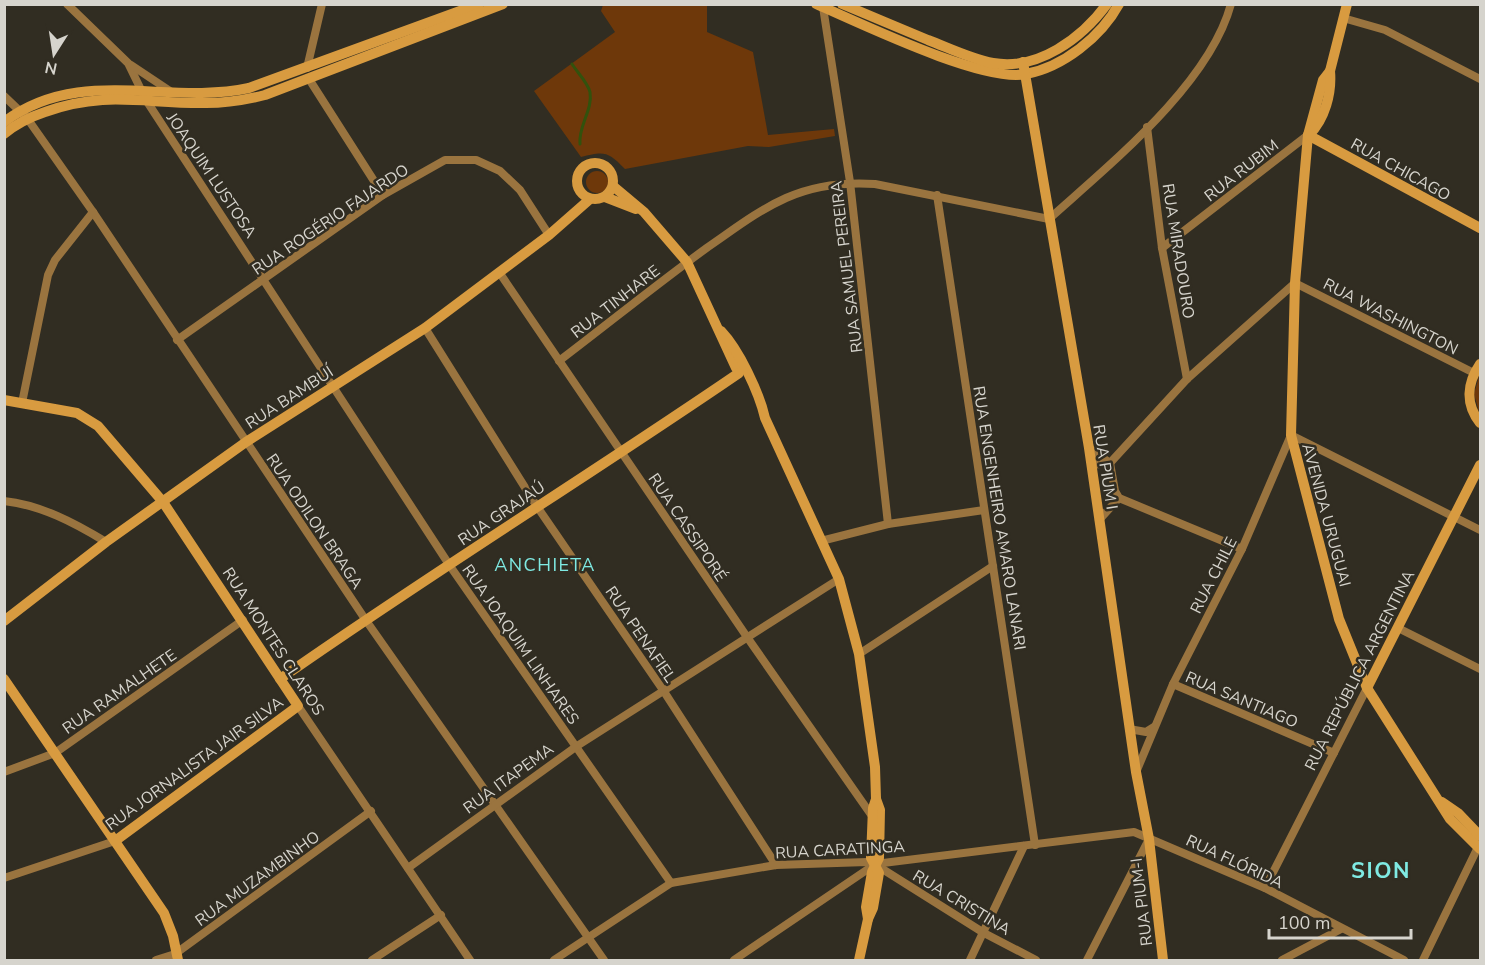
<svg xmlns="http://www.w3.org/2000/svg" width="1485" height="965" font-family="'Nunito Sans',sans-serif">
<rect width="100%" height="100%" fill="#312d22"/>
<g fill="#6e380a">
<path d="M603 5H707V32L753 52 768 135 834 129 835 136 769 147 748 146 625 169C608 151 604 151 581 157L534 91 615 32 601 11Z"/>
<circle cx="597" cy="182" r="11"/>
<path d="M1480 373V415L1474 394Z"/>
</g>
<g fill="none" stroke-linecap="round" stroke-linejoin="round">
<path stroke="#32520d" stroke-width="3" d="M572 64C577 72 588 83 590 92 593 110 578 126 580 144"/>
<g stroke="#9a743f" stroke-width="8">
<path d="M67 4 128 63 146 100 450 566 671 883"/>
<path d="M823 7 850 182 888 524"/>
<path d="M1343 18 1385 30 1480 79"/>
<path d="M131 65 170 91"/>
<path d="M307 68 322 4"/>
<path d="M309 79 383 195"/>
<path d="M4 96 27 118 93 212 365 619 604 960"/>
<path d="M1147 127 1162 248 1187 379"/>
<path d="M937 195 1035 845"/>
<path d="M1162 248 1308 135"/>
<path d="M499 272 747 637 872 816"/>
<path d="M425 328 536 505 663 690 776 865"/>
<path d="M177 340 383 195 445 160H476L500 171 520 190 549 235"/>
<path d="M559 361C609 323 657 284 708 247 733 230 757 211 786 198 813 186 845 182 875 184L1049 219C1110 164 1209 85 1231 4"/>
<path d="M22 403 48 275 55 260 93 212"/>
<path d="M1089 448 1110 463"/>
<path d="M1110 463 1115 491 1119 498 1242 549"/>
<path d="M1091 465 1110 463 1187 379 1295 283 1474 373"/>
<path d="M4 501C41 505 75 523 106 542"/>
<path d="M1099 520 1119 498"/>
<path d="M821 541 888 524 984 510"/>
<path d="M1398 628 1480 669"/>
<path d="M859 654 993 566"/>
<path d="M1173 684 1334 753"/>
<path d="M298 706 470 960"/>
<path d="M1129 729 1146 732 1154 727"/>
<path d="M1137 770 1173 684 1242 549 1291 435 1480 530"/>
<path d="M4 772 55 753 243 620"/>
<path d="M876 865 984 933 1036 960"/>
<path d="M408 868 577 746 839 579"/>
<path d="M4 878 115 841"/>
<path d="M1265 888 1367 688"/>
<path d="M156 960 175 954 371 811"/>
<path d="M372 960 441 915"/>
<path d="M554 960 671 883 776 865 867 862 875 864 1134 832 1265 888 1404 960"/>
<path d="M734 960 874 865"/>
<path d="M970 960 1024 846"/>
<path d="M1087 960 1149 839"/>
<path d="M1282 960 1341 929"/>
<path d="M1423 960 1478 847"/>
</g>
<g stroke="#d89b40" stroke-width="10">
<path d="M816 4C860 23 983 83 1026 74 1063 67 1101 37 1119 4"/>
<path d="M842 4C871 16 899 28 928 40 949 48 971 59 993 63 1038 71 1082 38 1107 4"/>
<path d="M1023 62 1089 448 1136 772 1149 839 1163 960"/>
<path d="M1330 71 1323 80 1308 135 1295 283 1291 435 1339 619 1367 688 1450 819 1480 849"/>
<path d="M4 122C80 65 166 106 249 88L479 4"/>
<path d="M4 134C17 123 30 117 45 112 106 90 145 104 206 103 226 103 245 100 265 95L503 4"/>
<path d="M1308 135 1480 228"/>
<path d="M1309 135C1325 119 1332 93 1330 71L1347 4"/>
<circle cx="595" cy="181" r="18"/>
<path d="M613 186 644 212 687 262 736 368"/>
<path d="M605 197 636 209"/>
<path d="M721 331C739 350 759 392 765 418L839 579 859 654 875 767 876 799 880 810 879 858 872 872 866 907 868 919"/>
<path d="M1480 364C1467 383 1465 404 1480 423"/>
<path d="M4 400 77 413 98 426 163 502 298 706 115 841"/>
<path d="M4 621 106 542 246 442 425 328 549 235 590 199"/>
<path d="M4 679 164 913 173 936 178 960"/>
<path d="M280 679C431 573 587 477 739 373"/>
<path d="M1367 688 1480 465"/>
<path d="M1442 802 1458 813 1480 836"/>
<path d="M859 960 868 919 873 908 879 873 871 858 873 808 876 799"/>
</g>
</g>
<g text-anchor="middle" stroke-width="5" stroke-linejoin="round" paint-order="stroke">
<g font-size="16" fill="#d6d4cd" stroke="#312d22">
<text transform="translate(1401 169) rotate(29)" y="6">RUA CHICAGO</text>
<text transform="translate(1241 170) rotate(-38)" y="6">RUA RUBIM</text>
<text transform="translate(212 175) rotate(56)" y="6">JOAQUIM LUSTOSA</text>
<text transform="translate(330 219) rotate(-34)" y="6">RUA ROGÉRIO FAJARDO</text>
<text transform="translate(1179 251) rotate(81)" y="6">RUA MIRADOURO</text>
<text transform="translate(846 267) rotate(-97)" y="6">RUA SAMUEL PEREIRA</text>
<text transform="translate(615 301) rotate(-38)" y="6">RUA TINHARE</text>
<text transform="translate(1391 316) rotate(27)" y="6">RUA WASHINGTON</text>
<text transform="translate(289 397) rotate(-33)" y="6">RUA BAMBUÍ</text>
<text transform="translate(1106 467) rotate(81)" y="6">RUA PIUM I</text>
<text transform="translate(501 513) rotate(-34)" y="6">RUA GRAJAÚ</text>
<text transform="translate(1327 515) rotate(75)" y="6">AVENIDA URUGUAI</text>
<text transform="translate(1000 518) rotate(81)" y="6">RUA ENGENHEIRO AMARO LANARI</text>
<text transform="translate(315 521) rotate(56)" y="6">RUA ODILON BRAGA</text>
<text transform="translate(688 527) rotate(56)" y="6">RUA CASSIPORÉ</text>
<text transform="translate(1213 575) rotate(-63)" y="6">RUA CHILE</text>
<text transform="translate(641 634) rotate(56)" y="6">RUA PENAFIEL</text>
<text transform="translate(274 641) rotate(57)" y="6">RUA MONTES CLAROS</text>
<text transform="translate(521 644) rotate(55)" y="6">RUA JOAQUIM LINHARES</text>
<text transform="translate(1359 670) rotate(-63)" y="6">RUA REPÚBLICA ARGENTINA</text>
<text transform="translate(119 691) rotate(-35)" y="6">RUA RAMALHETE</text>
<text transform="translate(1242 699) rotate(23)" y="6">RUA SANTIAGO</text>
<text transform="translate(194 763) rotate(-36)" y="6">RUA JORNALISTA JAIR SILVA</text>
<text transform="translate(508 778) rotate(-36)" y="6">RUA ITAPEMA</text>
<text transform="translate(840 849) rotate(-3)" y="6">RUA CARATINGA</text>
<text transform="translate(1235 861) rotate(25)" y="6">RUA FLÓRIDA</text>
<text transform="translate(257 878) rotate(-36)" y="6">RUA MUZAMBINHO</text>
<text transform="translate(962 902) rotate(31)" y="6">RUA CRISTINA</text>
<text transform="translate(1141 902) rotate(-97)" y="6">RUA PIUM-I</text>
</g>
<g font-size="18" letter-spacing="1.5" fill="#7feae3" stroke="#312d22">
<text x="545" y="571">ANCHIETA</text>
</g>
<g font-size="22" font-weight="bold" letter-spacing="1.5" fill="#7feae3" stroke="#312d22">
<text x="1381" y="878">SION</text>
</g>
</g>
<rect width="1485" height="965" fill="none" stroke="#d6d4cd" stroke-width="12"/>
<g transform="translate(54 54) rotate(192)" stroke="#312d22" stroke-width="4.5" paint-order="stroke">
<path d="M0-4.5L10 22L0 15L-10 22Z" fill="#d6d4cd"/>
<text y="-9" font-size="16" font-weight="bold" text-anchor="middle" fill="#d6d4cd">N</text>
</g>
<path d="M1269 929v9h142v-9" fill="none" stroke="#d6d4cd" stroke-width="3"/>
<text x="1278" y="929" font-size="18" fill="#d6d4cd" stroke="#312d22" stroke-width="4.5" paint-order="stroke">100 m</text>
</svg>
